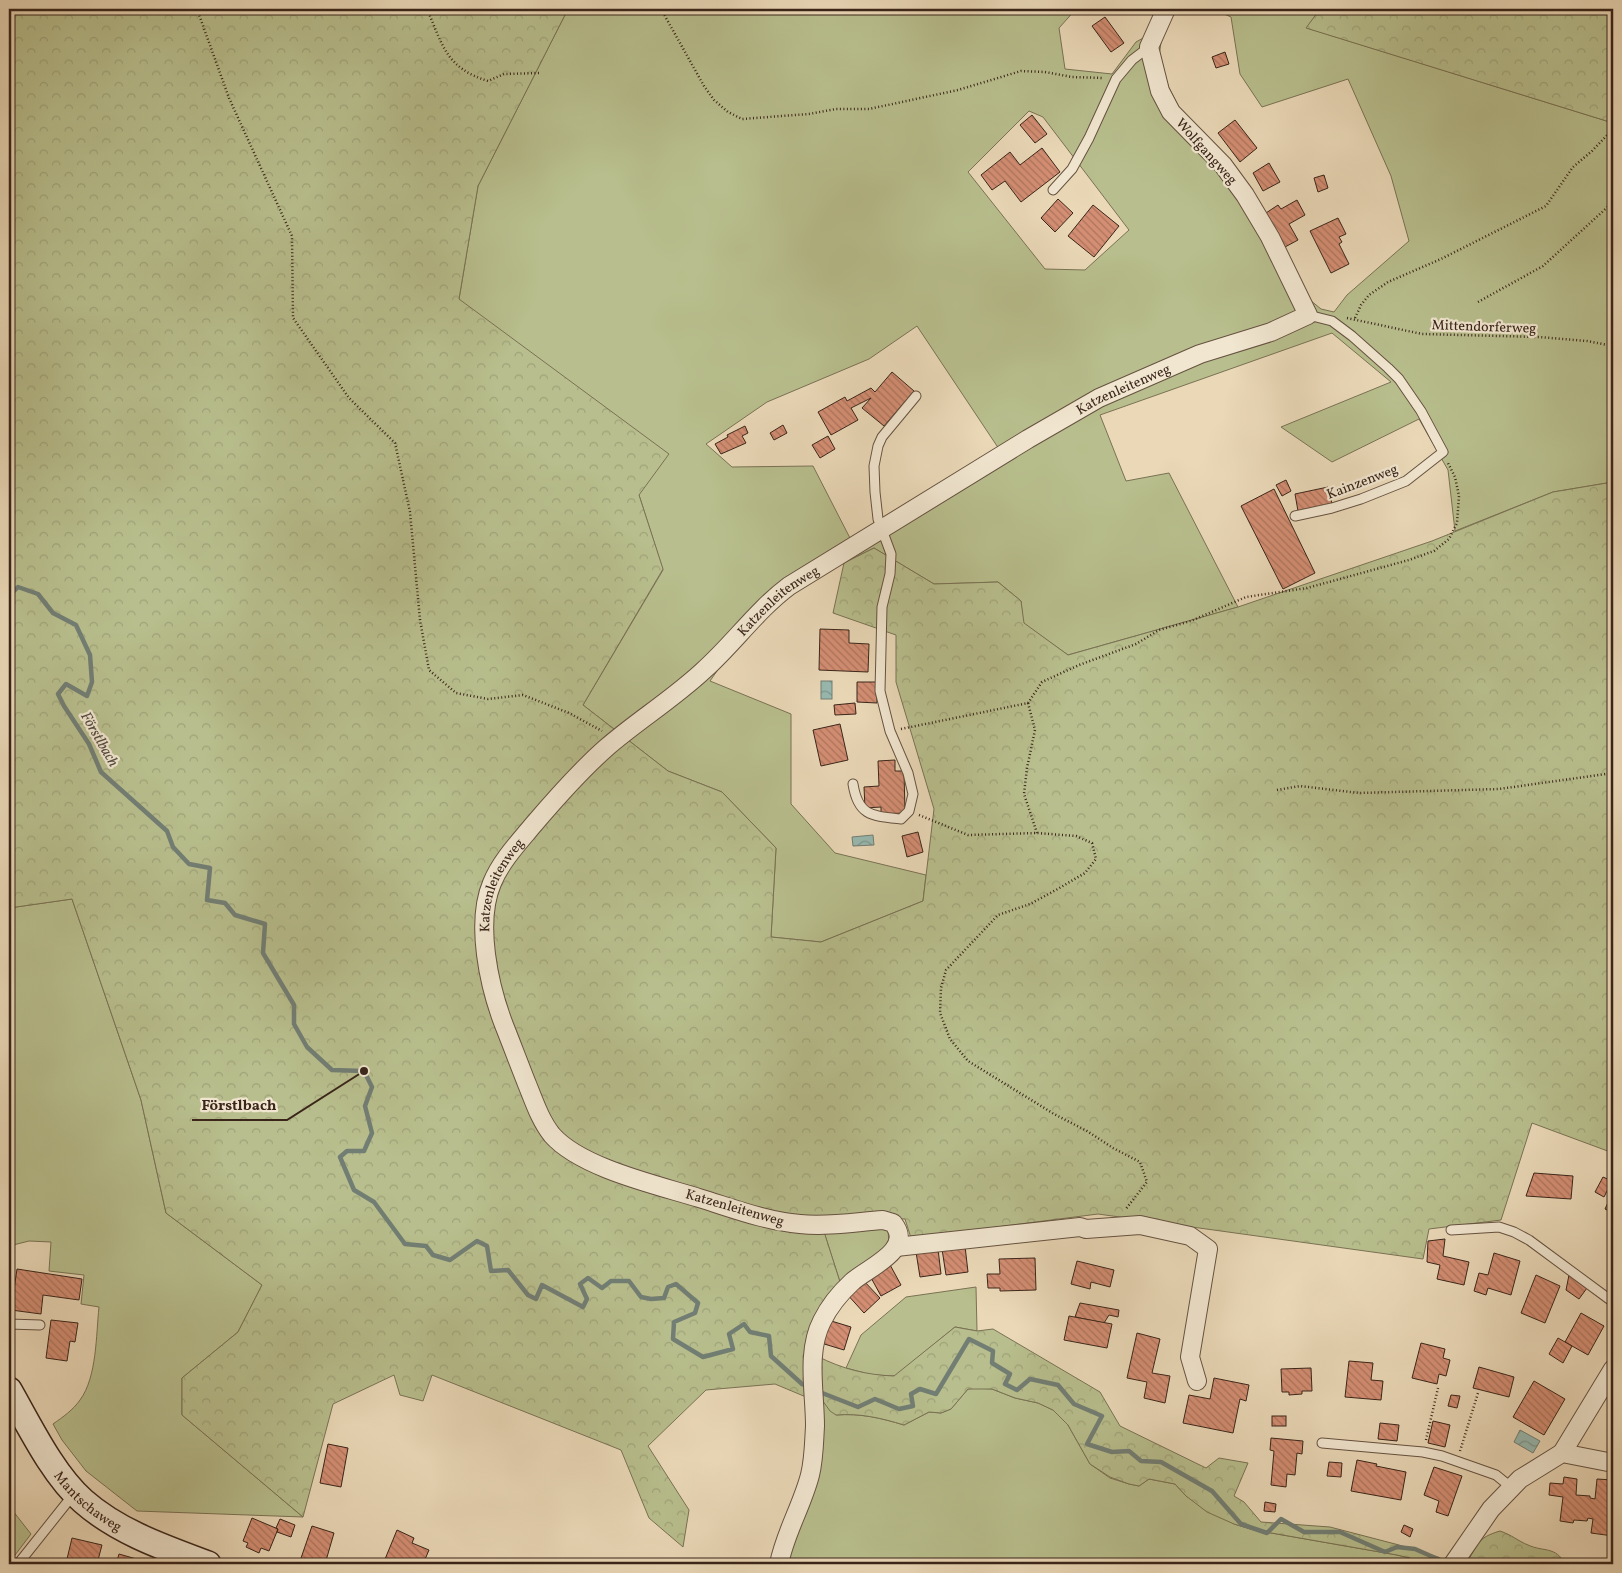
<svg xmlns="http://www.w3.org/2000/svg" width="1622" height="1573" font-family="Vollkorn,serif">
<defs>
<pattern id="forest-crowns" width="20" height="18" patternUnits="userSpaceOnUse" patternTransform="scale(1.25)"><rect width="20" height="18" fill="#b8be8d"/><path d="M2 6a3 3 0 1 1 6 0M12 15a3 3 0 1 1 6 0" fill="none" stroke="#9fa379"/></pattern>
<pattern id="water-waves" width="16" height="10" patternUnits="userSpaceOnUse" patternTransform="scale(1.25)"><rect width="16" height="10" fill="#98b9b0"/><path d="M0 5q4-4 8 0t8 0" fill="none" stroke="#7d968e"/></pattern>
<pattern id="building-back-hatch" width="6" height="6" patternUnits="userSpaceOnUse" patternTransform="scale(1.25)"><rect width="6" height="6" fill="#d48e73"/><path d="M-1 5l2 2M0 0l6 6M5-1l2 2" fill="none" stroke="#ad745e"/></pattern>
</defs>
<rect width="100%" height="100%" fill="#ead8b7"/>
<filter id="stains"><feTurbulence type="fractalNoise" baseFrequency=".004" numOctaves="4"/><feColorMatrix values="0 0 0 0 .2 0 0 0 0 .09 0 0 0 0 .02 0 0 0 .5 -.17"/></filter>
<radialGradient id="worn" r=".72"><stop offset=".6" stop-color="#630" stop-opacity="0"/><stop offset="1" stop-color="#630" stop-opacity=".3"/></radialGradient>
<g fill="#b8be8d" stroke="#797254" fill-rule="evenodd">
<path d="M568 9H1076L1059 28 1065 69 1112 74 1136 42 1163 27 1159 57 1169 88 1182 113 1310 300 1321 309 1334 312 1347 295 1409 241 1391 176 1348 79 1262 107 1240 74 1231 17 1213 9H1320L1307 28 1613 123V482L1553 492 1455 531 1448 470 1419 419 1332 462 1281 427 1391 382 1332 333 1100 415 1126 481 1169 473 1238 607 1068 655 1023 623 1021 601 998 582 934 584 874 548 802 583 731 651 710 681 791 714V804L835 853 926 875 923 901 821 942 771 937 776 848 722 792 668 771 583 705 663 570 639 495 459 299 478 186ZM1029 111 1043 117 1129 230 1085 270 1045 269 968 172ZM917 326 999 449 851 540 813 466 732 467 706 444 767 402 869 359Z"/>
<path d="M72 899 141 1100 166 1213 262 1285 238 1332 182 1378V1415L303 1517 137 1511 86 1471 62 1440 53 1424C63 1417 73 1410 80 1400 97 1377 96 1335 99 1307L81 1304 84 1275 49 1271 51 1242 29 1241 9 1246V908Z"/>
<path d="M879 1224 888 1231 889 1242 880 1254 841 1285 823 1229Z"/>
<path d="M976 1287 977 1331 955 1327 895 1376 872 1375 846 1368 861 1335 906 1297Z"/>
<path d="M977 1388 992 1389 1015 1398 1038 1403 1053 1410 1068 1425 1090 1464 1110 1478 1129 1484 1139 1486 1149 1479 1175 1484 1186 1496 1234 1524 1254 1530 1397 1555 1410 1558 1419 1564H785L820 1397 836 1415C860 1413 881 1418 904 1425L929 1412 941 1413 951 1409 968 1389Z"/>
<path d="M9 1506 31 1534 9 1563Z"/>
</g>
<g fill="url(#forest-crowns)" stroke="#797254">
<path d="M9 9H568L478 186 459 299 669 454 639 495 663 569 583 705 668 771 722 792 776 848 771 937 821 942 923 901 934 809 896 682V635L833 613 844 563 874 548 934 584 998 582 1021 601 1024 623 1068 655 1238 607 1432 541 1553 492 1613 482V1153L1532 1123 1501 1220 1429 1229 1423 1259 1098 1214 911 1238 905 1219 819 1216 841 1285 821 1304 806 1342V1397L775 1384 706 1390 648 1446 689 1510 683 1547 649 1518 621 1450 432 1375 423 1401 400 1395 394 1375 333 1404 303 1517 182 1415V1378L238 1332 262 1285 166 1213 141 1100 72 899 9 908Z"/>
<path d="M1320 9H1613V123L1306 28Z"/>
<path d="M955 1327 977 1331 993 1329 1100 1392 1120 1426 1206 1468 1219 1458 1248 1463 1234 1496 1244 1502 1261 1522 1330 1527 1399 1545 1438 1557 1442 1559 1440 1564H1419L1410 1558 1397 1555 1254 1530 1234 1524 1207 1512 1186 1496 1175 1484 1149 1479 1139 1486 1129 1484 1110 1477 1090 1464 1068 1425 1053 1410 1038 1403 1015 1398 992 1389H968L951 1409 941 1413 929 1412 904 1425C881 1418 860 1413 836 1415L830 1411 820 1397 817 1356C842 1369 867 1375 894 1376Z"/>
<path d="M1500 1531C1512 1535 1518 1541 1528 1545 1543 1552 1556 1546 1565 1564H1466C1478 1545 1476 1538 1500 1531Z"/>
</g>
<g fill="url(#water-waves)" stroke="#727e74">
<rect x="821" y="681" width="11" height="18"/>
<path d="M873 835 874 845 853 846 852 837Z"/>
<path d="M1520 1430 1540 1441 1533 1453 1514 1442Z"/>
</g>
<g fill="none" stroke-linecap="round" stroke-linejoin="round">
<g stroke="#727e74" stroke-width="4.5">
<path d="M9 596 18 587 38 594 53 613 76 625 90 655 92 682 87 696 66 684 58 694 64 706 89 744 101 772 167 831 173 847 189 864 210 868 207 900 225 903 235 915 265 924 263 953 294 1005V1024L307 1047 332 1070 364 1071 372 1087 365 1106 372 1133 364 1151H347L340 1157 354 1190 374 1202 405 1244 426 1246 433 1255 450 1260 477 1241 487 1246 491 1271 508 1270 528 1295 536 1299 542 1285 583 1307 587 1299 580 1284 588 1278 602 1288 611 1281H629L641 1297 651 1299 664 1298 668 1287 676 1284 698 1303 695 1313 674 1322 673 1339 703 1357 733 1349 729 1334 744 1324 750 1332 769 1336 771 1356 802 1384 808 1386"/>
<path d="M817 1391 858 1407 875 1399 899 1409 913 1406 911 1394 920 1389 936 1394 969 1339 993 1351 992 1363 1010 1374 1005 1384 1017 1390 1030 1379 1058 1385 1074 1404 1102 1416 1087 1444 1112 1452 1129 1451 1141 1461 1161 1462 1212 1491 1241 1524 1267 1533 1281 1519 1304 1532H1340L1385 1552 1397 1547 1415 1549 1449 1564"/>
</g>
</g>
<g fill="url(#building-back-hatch)" stroke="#3a251a">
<path d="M1105 17 1124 43 1111 52 1092 26Z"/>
<path d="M1225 52 1229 64 1216 68 1212 57Z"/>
<path d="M1032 115 1047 134 1035 143 1020 125Z"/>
<path d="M1235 120 1257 148 1240 162 1218 133Z"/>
<path d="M1042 148 1060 172 1021 202 1005 181 992 190 981 175 1010 152 1020 165Z"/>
<path d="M1269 163 1280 182 1263 191 1253 173Z"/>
<path d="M1324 175 1328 188 1318 192 1314 178Z"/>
<path d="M1058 199 1073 213 1055 232 1041 218Z"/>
<path d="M1297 200 1305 215 1289 224 1298 240 1285 247 1266 213 1278 205 1281 209Z"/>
<path d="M1093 205 1119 226 1094 257 1068 236Z"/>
<path d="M1338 218 1346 234 1339 237 1342 242 1339 244 1349 264 1331 273 1310 231Z"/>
<path d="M892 372 914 391 884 426 862 408 871 398 851 408 858 420 831 435 818 412 845 397 847 401 871 388 875 392Z"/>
<path d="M783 425 787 433 774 440 770 433Z"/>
<path d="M745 426 748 433 742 436 746 443 721 454 715 444 728 437 727 435Z"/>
<path d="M828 436 835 449 820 458 812 445Z"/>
<path d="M1286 480 1291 491 1282 496 1276 485Z"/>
<path d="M1328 487 1332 504 1298 511 1295 494Z"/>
<path d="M1274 489 1315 573 1283 589 1241 506Z"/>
<path d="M820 629 849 630V643L869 644 868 672 819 670Z"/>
<path d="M857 682H877V703L857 702Z"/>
<path d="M855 703 856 714 835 715 834 705Z"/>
<path d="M840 724 848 760 821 766 813 730Z"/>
<path d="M895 760V771H904L905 813 881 814V807L865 808 864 787 879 786 878 761Z"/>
<path d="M918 832 923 852 907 857 902 836Z"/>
<path d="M1534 1173 1573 1176 1571 1199 1526 1196Z"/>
<path d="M1603 1177 1612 1181 1604 1197 1595 1192Z"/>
<path d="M1613 1192V1213L1605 1209Z"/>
<path d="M1445 1239 1443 1256 1469 1262 1464 1285 1437 1279 1440 1265 1427 1262 1428 1241Z"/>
<path d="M965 1246 968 1272 946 1275 942 1249Z"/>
<path d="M938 1249 941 1274 920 1277 916 1252Z"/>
<path d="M1494 1253 1520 1261 1511 1295 1488 1288 1486 1295 1474 1291 1479 1273 1488 1275Z"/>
<path d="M1035 1258 1036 1290 1000 1291V1288H988L987 1274H1000L999 1259Z"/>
<path d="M1077 1261 1114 1270 1110 1287 1091 1282 1090 1289 1071 1284Z"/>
<path d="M889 1263 901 1285 881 1296 869 1274Z"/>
<path d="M17 1269 82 1279 79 1300 43 1295 41 1314 11 1310Z"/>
<path d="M1536 1275 1560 1286 1545 1323 1521 1313Z"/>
<path d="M1569 1275 1587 1288 1579 1299 1566 1290Z"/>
<path d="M862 1279 880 1298 864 1313 846 1293Z"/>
<path d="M1080 1303 1119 1310 1118 1317 1109 1315 1104 1323 1075 1317Z"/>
<path d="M1581 1313 1604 1326 1588 1355 1565 1342Z"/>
<path d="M1069 1316 1112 1324 1107 1348 1064 1340Z"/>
<path d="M51 1320 78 1323 75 1342 70 1341 67 1361 46 1358Z"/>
<path d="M828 1320 851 1327 844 1350 821 1343Z"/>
<path d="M1137 1333 1160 1339 1152 1373 1170 1376 1165 1403 1144 1398 1147 1382 1127 1378Z"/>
<path d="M1558 1338 1572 1346 1563 1363 1549 1354Z"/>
<path d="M1421 1343 1445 1349 1443 1358 1450 1360 1446 1376 1439 1374 1437 1384 1412 1378Z"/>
<path d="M1349 1361 1373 1363 1371 1380 1383 1381 1381 1400 1345 1397Z"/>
<path d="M1479 1367 1514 1377 1509 1397 1473 1388Z"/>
<path d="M1311 1368 1312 1391H1302V1394L1289 1395V1392H1282L1281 1369Z"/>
<path d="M1214 1378 1249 1385 1246 1401 1240 1399 1233 1433 1183 1423 1189 1395 1210 1399Z"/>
<path d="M1534 1381 1565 1399 1544 1435 1513 1417Z"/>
<path d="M1451 1395 1460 1396 1457 1408 1448 1406Z"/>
<rect x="1272" y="1416" width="14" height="10"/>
<path d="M1433 1421 1450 1425 1445 1447 1428 1443Z"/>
<path d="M1380 1423 1399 1425 1397 1441 1378 1439Z"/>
<path d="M1271 1438 1303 1441 1302 1454 1297 1453 1295 1475 1287 1474 1286 1487 1271 1485 1274 1451 1270 1450Z"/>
<path d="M328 1444 348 1448 341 1487 320 1483Z"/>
<path d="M1357 1460 1377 1464 1376 1466 1406 1472 1401 1500 1351 1491Z"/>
<path d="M1329 1462 1342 1463 1341 1477 1327 1476Z"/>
<path d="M1434 1467 1462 1476 1448 1516 1436 1512 1439 1501 1424 1495Z"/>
<path d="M1564 1477 1577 1479 1576 1495 1590 1496V1498L1595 1499 1597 1479 1613 1480V1536L1591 1533 1593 1519 1588 1518 1587 1521 1574 1520 1573 1523 1560 1521 1563 1497 1549 1495 1550 1483 1563 1484Z"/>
<path d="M1265 1502 1276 1504 1275 1512 1264 1511Z"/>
<path d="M252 1518 278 1529 269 1551 261 1548 259 1553 246 1547 248 1543 243 1541Z"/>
<path d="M280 1519 295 1525 291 1537 277 1532 278 1529 276 1528Z"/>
<path d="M1404 1525 1413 1529 1410 1537 1401 1532Z"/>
<path d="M312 1526 334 1533 325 1564H299Z"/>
<path d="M397 1530 414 1538 412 1543 429 1550 423 1564H419L406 1559 404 1564H383Z"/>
<path d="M72 1538 102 1545 97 1564H75L76 1561 67 1559Z"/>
<path d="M119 1554 154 1564H116Z"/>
</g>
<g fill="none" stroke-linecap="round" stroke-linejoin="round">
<g stroke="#665241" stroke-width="11">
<g id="lane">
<path d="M1053 190 1072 169 1089 138 1116 79 1132 60 1149 47"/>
<path d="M1295 516 1332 508 1361 499 1406 481 1443 452 1421 411 1399 379 1388 368 1352 336 1332 321 1308 315"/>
<path d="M853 784C858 816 872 816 901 819L909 811 913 794 908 773 890 731 880 691 882 607 890 574 891 554 878 519 875 492 874 466 878 446 882 437 916 396"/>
<path d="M1451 1230 1499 1227 1514 1232 1529 1240 1613 1302"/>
<path d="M9 1324 40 1325"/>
<path d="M1322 1443 1423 1452 1442 1456 1496 1475 1512 1488"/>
<path d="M18 1564 73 1495"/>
</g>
</g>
<g stroke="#665241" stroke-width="20">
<g id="street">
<path d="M896 1247 1080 1227 1086 1229 1140 1225 1190 1236 1208 1249 1190 1357 1197 1381"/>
<path d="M1562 1453 1613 1369"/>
<path id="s1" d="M779 1564C785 1533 802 1506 810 1475 814 1459 814 1442 815 1426 815 1392 806 1352 822 1321 829 1307 840 1293 852 1282 867 1268 915 1250 893 1223L883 1220C856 1222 827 1227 800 1224 765 1221 732 1208 699 1198 657 1185 581 1168 552 1135 540 1120 534 1101 527 1084 519 1064 512 1045 504 1025 489 986 475 923 492 883 501 861 519 842 534 824 557 797 580 771 606 748 637 721 673 699 704 670 734 643 757 610 789 586L1028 439 1099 398 1200 354 1271 332 1308 315 1270 237 1245 195 1223 165 1171 112 1160 91 1149 47 1166 9"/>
<path d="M1453 1564 1491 1509 1520 1479 1562 1453 1613 1463"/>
</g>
</g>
<g stroke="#3a251a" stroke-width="28">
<g id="secondary">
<path id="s2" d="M9 1390C29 1425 53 1475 83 1501 118 1532 165 1548 208 1564"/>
</g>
</g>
<g stroke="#3a251a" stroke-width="2.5" stroke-dasharray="1 2.5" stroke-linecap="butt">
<path d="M197 9 229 98 292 236 293 318 349 398 395 443 410 512 420 620 429 670 456 693 488 699 523 695 569 713 602 731"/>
<path d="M427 9C443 46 446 68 488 81L504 74 539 73"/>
<path d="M661 9 704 86 714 100 728 112 742 119 809 114 836 109H869L958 90 1021 71 1045 72 1072 77 1103 78"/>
<path d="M1478 302 1543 266 1613 202"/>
<path d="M1347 318 1422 334 1539 337 1587 341 1613 346"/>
<path d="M1355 318 1361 305 1369 295 1388 282 1441 259 1546 206 1573 167 1592 151 1613 129"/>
<path d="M1028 703 1035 730 1027 768 1024 794 1037 833"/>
<path d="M901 729 1028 703 1042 682 1079 665 1136 644 1159 630 1191 621 1246 597 1307 588 1409 560 1434 551 1449 539 1457 523 1459 496 1455 477 1448 463"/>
<path d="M1277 790 1300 786 1359 793 1499 789 1613 773"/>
<path d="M919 815 968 835 1037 833 1076 836 1092 843 1096 859 1085 873 1056 890 1030 904 998 915 946 970 941 988 940 1013 950 1039 968 1061 1054 1114 1087 1131 1113 1148 1140 1162 1147 1182 1125 1210"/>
<path d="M1426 1440 1438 1388"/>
<path d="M1460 1451 1478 1393"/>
</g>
<use href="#lane" stroke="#f1e6d0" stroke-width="9"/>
<use href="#street" stroke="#f1e6d0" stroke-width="18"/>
<use href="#secondary" stroke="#f1e6d0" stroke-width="25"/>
</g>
<g text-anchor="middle" stroke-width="4.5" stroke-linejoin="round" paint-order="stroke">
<g font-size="14" fill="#3a251a" stroke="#f1e6d0">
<text transform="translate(1207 151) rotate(48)" y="5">Wolfgangweg</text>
<text transform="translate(1484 326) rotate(2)" y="5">Mittendorferweg</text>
<text dy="5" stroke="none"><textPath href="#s1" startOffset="1818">Katzenleitenweg</textPath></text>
<text transform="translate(1362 481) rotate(-21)" y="5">Kainzenweg</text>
<text dy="5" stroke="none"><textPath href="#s1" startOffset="1412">Katzenleitenweg</textPath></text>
<text dy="5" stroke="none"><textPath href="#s1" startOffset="1008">Katzenleitenweg</textPath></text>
<text transform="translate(735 1207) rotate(16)" y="5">Katzenleitenweg</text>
<text dy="5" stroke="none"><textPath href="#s2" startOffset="138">Mantschaweg</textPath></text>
</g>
<g font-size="15" font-style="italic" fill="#524a40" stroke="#f1e6d0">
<text transform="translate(100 739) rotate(60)" y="5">Förstlbach</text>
</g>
</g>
<path fill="none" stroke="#3a251a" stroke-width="2" d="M364 1071L287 1120H192"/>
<circle fill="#3a251a" stroke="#f1e6d0" stroke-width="2" cx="364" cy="1071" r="5"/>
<g font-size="15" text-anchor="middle" font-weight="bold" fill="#3a251a" stroke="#f1e6d0" stroke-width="4.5" stroke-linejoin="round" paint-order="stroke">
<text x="239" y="1110">Förstlbach</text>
</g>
<rect width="1622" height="1573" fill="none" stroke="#ead8b7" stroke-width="30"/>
<rect x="10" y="10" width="1602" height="1553" fill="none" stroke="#3a251a" stroke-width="2.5"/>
<rect x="15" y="15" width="1592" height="1543" fill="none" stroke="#3a251a"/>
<rect width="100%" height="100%" filter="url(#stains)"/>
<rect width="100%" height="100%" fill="url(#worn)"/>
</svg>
